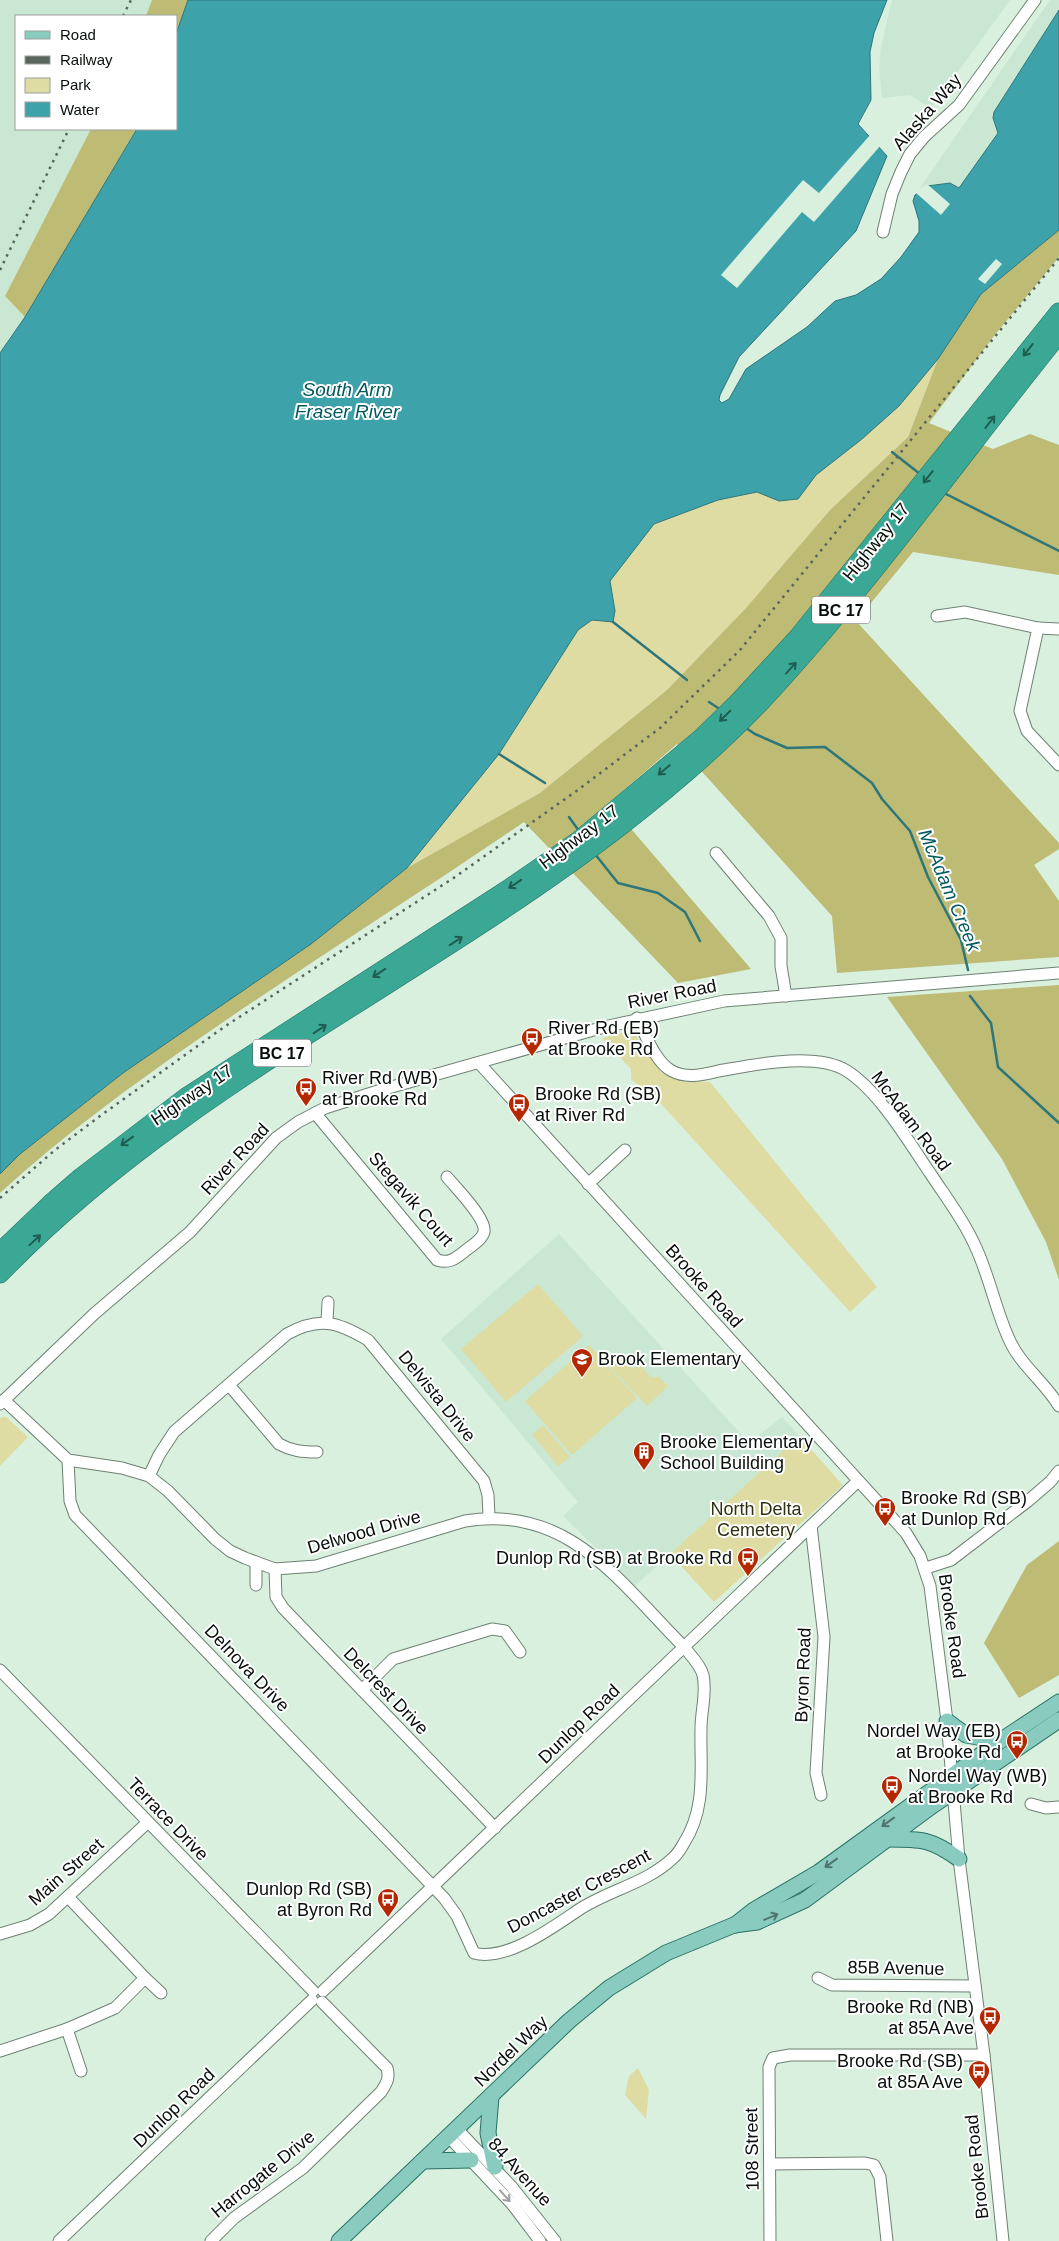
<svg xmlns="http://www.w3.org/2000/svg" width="1059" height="2241" font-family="Helvetica,sans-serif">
<rect width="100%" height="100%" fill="#d9f0df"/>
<g fill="#c9e7d2">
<path d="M0 0H152L146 16H16V129H91L5 296 25 317 0 353Z"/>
<path d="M892 0H1010L931 109 910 95 882 98 879 68 881 47Z"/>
<path d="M1050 0H1059V10L994 112 993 118 998 132 959 189 950 183 927 186 915 195Z"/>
<path d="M559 1234 749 1443 782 1417 799 1436 635 1586 563 1516 578 1502 441 1339Z"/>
</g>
<g fill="#dedca3">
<path d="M938 359 908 437 831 509 746 608 667 690 540 793 407 868 499 754 578 630 592 620 615 611 610 581 654 524 718 500 757 492 779 501 798 499 816 475 862 439 899 406Z"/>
<path d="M632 1030 656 1065 677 1080 710 1082 877 1287 850 1312 664 1107 631 1079V1069L602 1038Z"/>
<path d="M538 1284 583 1336 506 1402 461 1349Z"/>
<path d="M589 1345 637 1398 572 1455 525 1401Z"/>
<path d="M623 1357 634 1369 639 1364 651 1377H659L668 1386 647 1406 611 1368Z"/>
<path d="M2 1417H6L28 1437 0 1466V1419Z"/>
<path d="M543 1425 570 1457 558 1466 532 1435Z"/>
<path d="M799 1436 843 1485 714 1602 670 1554Z"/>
<path d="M638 2068 649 2090 646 2119 625 2095 629 2076Z"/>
</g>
<g fill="#bdbb74">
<path d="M152 0H188L176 34V16H146Z"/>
<path d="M91 129H137L25 317 5 296Z"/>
<path d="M1059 230V257L994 336 929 423 993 449 1030 434 1059 445V575L913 552 856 621 1059 843V849L1034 865 1059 901V957L837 973 832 916 677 744 609 803 751 969 678 983 524 822C417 895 307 964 200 1038 131 1086 62 1136 0 1193V1174L20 1154 123 1073 311 944 407 868 540 793 667 690 746 608 831 509 908 437 938 359 981 294Z"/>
<path d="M1059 985V1280L1046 1242 1002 1159 887 997Z"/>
<path d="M1059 1541V1675L1019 1698 984 1643 1027 1565Z"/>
</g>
<path fill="#3ea2aa" stroke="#2e767a" d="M188 0H887L874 33 870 52 871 100 858 124 887 156 856 231 739 357 720 395 719 400 722 403 729 399 746 369 807 327 835 301 856 295 881 279 901 257 919 232V221L913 201 915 195 927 186 950 183 959 188 998 133 993 118 994 112 1059 10V230L981 294 938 359 899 406 862 439 816 475 798 499 779 501 757 492 718 500 654 524 610 581 615 611 613 622 592 620 578 630 499 754 407 868 311 944 123 1073 20 1154 0 1174V353L25 317 137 129H176V34Z"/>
<g fill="#d9f0df">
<path d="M871 134 881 145 814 222 802 212 737 288 721 275 803 180 819 193Z"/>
<path d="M927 184 950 204 941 215 915 192Z"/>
<path d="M996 259 1002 264 985 284 978 279Z"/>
</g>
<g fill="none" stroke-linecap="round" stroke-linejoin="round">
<g stroke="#2e767a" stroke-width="2.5">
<path d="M892 452 920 474"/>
<path d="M944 493 1059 551"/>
<path d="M613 622 687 680"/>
<path d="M709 702 721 710"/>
<path d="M746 728 755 734 787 748 825 747 872 783 882 799 910 831 928 877 961 940 968 970"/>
<path d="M499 754 545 783"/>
<path d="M569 817 579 831"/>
<path d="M595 854 618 883 658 893 685 912 700 941"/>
<path d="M970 996 991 1023 998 1067 1059 1123"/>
</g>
<g stroke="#6d8173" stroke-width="13">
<g id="minor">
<path d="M883 232 892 194 901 172 910 154 924 137 959 105 1035 0"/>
<path d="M937 616 965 612 1038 628 1059 629"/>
<path d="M1038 628 1020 711 1027 731 1059 765"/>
<path d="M716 853 769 916 781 938V966L786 996"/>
<path d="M637 1018C646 1035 655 1062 672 1071 689 1080 707 1073 724 1070 757 1064 817 1052 847 1071 880 1092 910 1144 932 1176 948 1200 966 1224 977 1250 990 1279 996 1311 1009 1339 1020 1365 1045 1382 1059 1406"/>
<path d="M479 1063 906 1533 920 1556 930 1586 947 1721 959 1859 984 2055 1003 2241"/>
<path d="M315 1113 437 1260C449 1264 455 1259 465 1251 471 1246 482 1240 484 1232 487 1219 456 1188 447 1177"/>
<path d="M588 1184 625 1150"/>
<path d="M327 1322 328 1302"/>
<path d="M229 1385 279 1444C292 1451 302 1452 317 1452"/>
<path d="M4 1400 68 1460 122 1468 149 1476 168 1491 215 1539 230 1551 245 1558 275 1569 316 1566 465 1521C569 1504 619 1582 684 1647 691 1656 700 1664 703 1675 707 1692 701 1711 701 1728 700 1768 707 1807 684 1843 681 1848 678 1854 673 1858 646 1884 608 1890 577 1911 552 1928 505 1962 474 1953L457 1916 444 1898 75 1515 70 1501 68 1460"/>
<path d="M0 1404 94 1314 190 1232 276 1138 298 1122 325 1108 381 1090 604 1027 724 1001 1059 973"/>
<path d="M149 1476 159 1455 174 1432 287 1334C319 1316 338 1322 368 1340L484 1481 488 1495 489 1517"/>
<path d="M811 1526 824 1637 816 1773 821 1795"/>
<path d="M256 1562V1585"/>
<path d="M926 1568 951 1560 1028 1501 1050 1482 1059 1471"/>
<path d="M275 1569 276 1597 283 1608 495 1828"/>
<path d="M0 1670 313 1991"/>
<path d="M362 1690 393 1659 492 1629 505 1631 520 1652"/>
<path d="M1031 1804 1046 1808 1059 1807"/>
<path d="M0 1934 30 1925 49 1914 147 1823"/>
<path d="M145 1978 161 1993"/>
<path d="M818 1978 832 1985 975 1986"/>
<path d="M323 1991 858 1481"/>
<path d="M67 2029 81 2071"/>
<path d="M0 2051 67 2029 115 2008 145 1978 69 1898"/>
<path d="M457 2129 511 2186 555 2241"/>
<path d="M449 2137 512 2204 540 2241"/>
<path d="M770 2164 865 2163 874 2165 880 2177 887 2241"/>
<path d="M59 2241 312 2000"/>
<path d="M211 2241 234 2218 303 2168 381 2092C386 2084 390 2079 387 2068L322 2002"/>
<path d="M770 2241 769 2067 773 2058 790 2055H984"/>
</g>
</g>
<g stroke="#287264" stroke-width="17">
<g id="major">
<path d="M947 1721 966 1735 1000 1741"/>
<path d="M888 1839C922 1839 931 1839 959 1859"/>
<path d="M735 1925 754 1910 819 1872 1000 1741 1059 1702"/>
<path d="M491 2097 488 2133 495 2167"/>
<path d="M423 2161 471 2160"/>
<path d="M339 2241 569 2021 609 1988 666 1953 734 1925 757 1922 805 1900 932 1806 1059 1720"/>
</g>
</g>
<g stroke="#287264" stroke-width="19">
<g id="highway">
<path d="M0 1252 50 1204 81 1177 186 1097 508 889 579 840 701 738 739 701 798 637 1059 312"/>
<path d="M0 1274C179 1088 419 982 621 826 670 788 718 747 761 702 868 587 960 457 1059 334"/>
</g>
</g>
<use href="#minor" stroke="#fff" stroke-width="11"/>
<use href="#major" stroke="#89cbbf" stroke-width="15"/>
<use href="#highway" stroke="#3aa895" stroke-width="18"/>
<g stroke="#58655c" stroke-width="2.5" stroke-dasharray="2.5 5" stroke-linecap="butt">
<path d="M123 16 131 0"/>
<path d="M0 270 69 129"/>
<path d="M0 1198 55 1150 100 1116 224 1027 455 877 575 792 660 728 740 650 1059 258"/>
</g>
</g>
<defs><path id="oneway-shaft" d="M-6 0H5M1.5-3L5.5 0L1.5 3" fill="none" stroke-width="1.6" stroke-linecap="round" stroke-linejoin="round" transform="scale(1.25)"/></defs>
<g stroke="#205c50">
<use href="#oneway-shaft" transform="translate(1028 350) rotate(128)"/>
<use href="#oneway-shaft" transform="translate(990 422) rotate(-52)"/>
<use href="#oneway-shaft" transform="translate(928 477) rotate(128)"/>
<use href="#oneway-shaft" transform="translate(791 668) rotate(-48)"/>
<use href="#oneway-shaft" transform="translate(725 716) rotate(136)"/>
<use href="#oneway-shaft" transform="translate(664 770) rotate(140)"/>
<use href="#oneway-shaft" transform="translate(515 884) rotate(146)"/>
<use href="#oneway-shaft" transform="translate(456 941) rotate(-33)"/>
<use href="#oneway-shaft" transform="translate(379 973) rotate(147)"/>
<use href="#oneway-shaft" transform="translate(320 1029) rotate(-33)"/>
<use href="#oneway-shaft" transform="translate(127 1141) rotate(144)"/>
<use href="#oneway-shaft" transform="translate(35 1240) rotate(-43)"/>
</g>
<g stroke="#4e766e">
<use href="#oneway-shaft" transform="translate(888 1822) rotate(144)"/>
<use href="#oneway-shaft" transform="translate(831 1863) rotate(144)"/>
<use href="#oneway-shaft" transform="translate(771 1917) rotate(-23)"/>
</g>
<use stroke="#9c9f9d" href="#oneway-shaft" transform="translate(505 2196) rotate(48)"/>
<defs>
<g id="bus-pin" transform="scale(1.125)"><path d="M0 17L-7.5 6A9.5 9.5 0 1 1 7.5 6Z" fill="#b32800" stroke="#fff"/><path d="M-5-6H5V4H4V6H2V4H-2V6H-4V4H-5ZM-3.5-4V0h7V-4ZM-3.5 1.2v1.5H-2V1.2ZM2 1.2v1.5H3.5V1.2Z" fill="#fff"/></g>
<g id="school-pin" transform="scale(1.125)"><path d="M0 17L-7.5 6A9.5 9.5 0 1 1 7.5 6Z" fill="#b32800" stroke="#fff"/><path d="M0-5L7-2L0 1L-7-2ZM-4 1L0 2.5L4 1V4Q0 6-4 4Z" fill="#fff"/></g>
<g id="building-pin" transform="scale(1.125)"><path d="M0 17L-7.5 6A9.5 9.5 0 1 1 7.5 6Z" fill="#b32800" stroke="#fff"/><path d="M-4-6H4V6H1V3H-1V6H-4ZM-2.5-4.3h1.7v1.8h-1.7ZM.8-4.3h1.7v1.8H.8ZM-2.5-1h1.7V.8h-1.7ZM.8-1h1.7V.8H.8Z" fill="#fff"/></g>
</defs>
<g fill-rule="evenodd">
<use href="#bus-pin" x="532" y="1038"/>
<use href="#bus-pin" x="306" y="1088"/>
<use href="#bus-pin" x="519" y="1104"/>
<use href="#school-pin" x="582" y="1359"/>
<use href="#building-pin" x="644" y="1452"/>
<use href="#bus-pin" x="885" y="1508"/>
<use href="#bus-pin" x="748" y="1558"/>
<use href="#bus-pin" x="1017" y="1741"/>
<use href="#bus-pin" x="892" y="1786"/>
<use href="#bus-pin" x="388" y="1899"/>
<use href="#bus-pin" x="990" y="2017"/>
<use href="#bus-pin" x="979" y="2071"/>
</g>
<g text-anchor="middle" stroke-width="4" stroke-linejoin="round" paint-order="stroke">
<g fill="#fff" stroke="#515754" stroke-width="1">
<rect x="812" y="596.5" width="58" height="27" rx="4"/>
<rect x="253" y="1039.5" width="58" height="27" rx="4"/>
</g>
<g font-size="16" font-weight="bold" fill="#070f0a">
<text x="841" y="616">BC 17</text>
<text x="282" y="1059">BC 17</text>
</g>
<g font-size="18" fill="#070f0a" stroke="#fff">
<text transform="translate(927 112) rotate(-49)" y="6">Alaska Way</text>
<text transform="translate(876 542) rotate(-51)" y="6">Highway 17</text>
<text transform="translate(579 837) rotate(-37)" y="6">Highway 17</text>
<text transform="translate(672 994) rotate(-11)" y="6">River Road</text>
<text transform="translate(192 1095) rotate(-34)" y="6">Highway 17</text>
<text transform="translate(911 1121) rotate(53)" y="6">McAdam Road</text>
<text transform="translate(235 1159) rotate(-47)" y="6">River Road</text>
<text transform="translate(411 1199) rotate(49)" y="6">Stegavik Court</text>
<text transform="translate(704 1286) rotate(48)" y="6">Brooke Road</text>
<text transform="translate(437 1396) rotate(51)" y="6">Delvista Drive</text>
<text transform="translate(364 1532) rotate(-16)" y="6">Delwood Drive</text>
<text transform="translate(952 1626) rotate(82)" y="6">Brooke Road</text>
<text transform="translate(247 1668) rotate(46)" y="6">Delnova Drive</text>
<text transform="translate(803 1675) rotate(-88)" y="6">Byron Road</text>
<text transform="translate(386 1691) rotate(46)" y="6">Delcrest Drive</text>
<text transform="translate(579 1724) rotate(-44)" y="6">Dunlop Road</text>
<text transform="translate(168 1819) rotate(46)" y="6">Terrace Drive</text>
<text transform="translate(66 1872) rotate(-41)" y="6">Main Street</text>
<text transform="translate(579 1891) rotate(-28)" y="6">Doncaster Crescent</text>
<text transform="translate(896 1968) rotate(1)" y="6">85B Avenue</text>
<text transform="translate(511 2051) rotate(-44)" y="6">Nordel Way</text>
<text transform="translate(174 2108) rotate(-44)" y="6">Dunlop Road</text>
<text transform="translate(752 2149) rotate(-91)" y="6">108 Street</text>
<text transform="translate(977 2167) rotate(-96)" y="6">Brooke Road</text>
<text transform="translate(520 2172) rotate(48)" y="6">84 Avenue</text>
<text transform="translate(263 2174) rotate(-39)" y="6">Harrogate Drive</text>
</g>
<g font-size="18" fill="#070f0a" stroke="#fff" text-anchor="start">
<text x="548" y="1034">River Rd (EB)<tspan x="548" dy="21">at Brooke Rd</tspan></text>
<text x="322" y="1084">River Rd (WB)<tspan x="322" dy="21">at Brooke Rd</tspan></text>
<text x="535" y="1100">Brooke Rd (SB)<tspan x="535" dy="21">at River Rd</tspan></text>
<text x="598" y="1365">Brook Elementary</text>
<text x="660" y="1448">Brooke Elementary<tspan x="660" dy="21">School Building</tspan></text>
<text x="901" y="1504">Brooke Rd (SB)<tspan x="901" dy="21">at Dunlop Rd</tspan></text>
<text x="732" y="1564" text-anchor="end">Dunlop Rd (SB) at Brooke Rd</text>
<text x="1001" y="1737" text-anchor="end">Nordel Way (EB)<tspan x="1001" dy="21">at Brooke Rd</tspan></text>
<text x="908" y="1782">Nordel Way (WB)<tspan x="908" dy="21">at Brooke Rd</tspan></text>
<text x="372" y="1895" text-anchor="end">Dunlop Rd (SB)<tspan x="372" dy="21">at Byron Rd</tspan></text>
<text x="974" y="2013" text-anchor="end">Brooke Rd (NB)<tspan x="974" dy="21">at 85A Ave</tspan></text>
<text x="963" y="2067" text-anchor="end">Brooke Rd (SB)<tspan x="963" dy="21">at 85A Ave</tspan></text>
</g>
<g font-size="18" fill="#323011" stroke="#fff">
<text x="756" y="1515">North Delta<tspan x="756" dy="21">Cemetery</tspan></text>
</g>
<g font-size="19" font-style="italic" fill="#00595f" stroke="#fff">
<text x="347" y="396">South Arm<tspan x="347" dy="22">Fraser River</tspan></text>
<text transform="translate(950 890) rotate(67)" y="7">McAdam Creek</text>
</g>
</g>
<rect x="15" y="15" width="162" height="115" fill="#ffffff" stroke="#9c9f9d"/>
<rect x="25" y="31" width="25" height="8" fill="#89cbbf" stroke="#9c9f9d"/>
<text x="60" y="40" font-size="15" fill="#070f0a">Road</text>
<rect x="25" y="56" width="25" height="8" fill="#58655c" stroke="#9c9f9d"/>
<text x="60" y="65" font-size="15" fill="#070f0a">Railway</text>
<rect x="25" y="78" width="25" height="15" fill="#dedca3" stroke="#9c9f9d"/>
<text x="60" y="90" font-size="15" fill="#070f0a">Park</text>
<rect x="25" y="102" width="25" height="15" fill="#3ea2aa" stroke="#9c9f9d"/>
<text x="60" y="115" font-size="15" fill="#070f0a">Water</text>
</svg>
